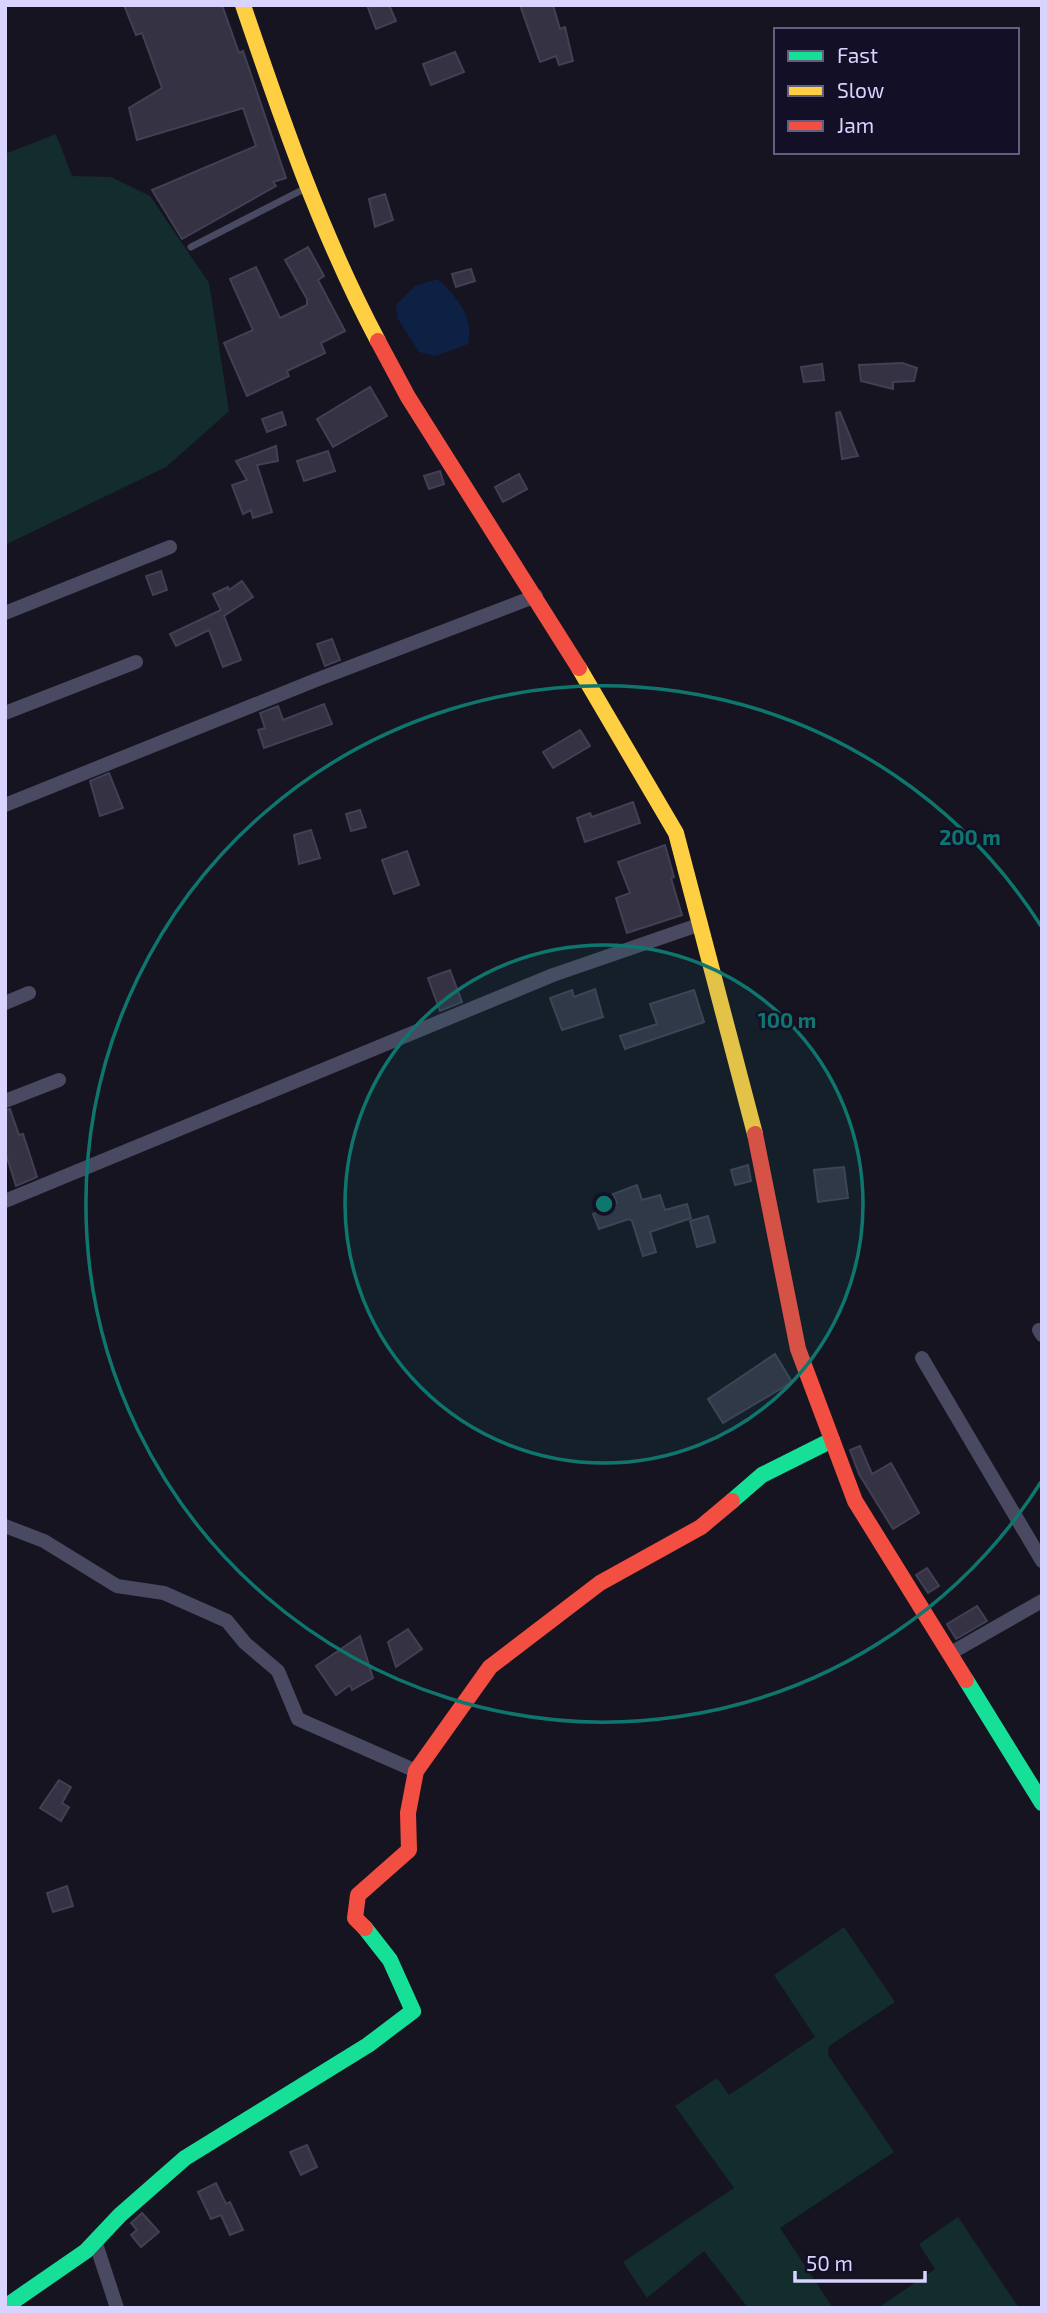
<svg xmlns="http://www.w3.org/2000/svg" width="1047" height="2313" font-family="'Exo 2',sans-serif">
<rect width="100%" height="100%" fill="#161421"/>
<g fill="#132c2d">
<path d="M56 134 72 176 111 177 150 196 209 283 229 411 166 467 5 545V154Z"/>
<path d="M844 1927 895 2002 829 2046 828 2055 894 2152 780 2228 833 2308H748L704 2251 647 2298 623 2262 734 2188 675 2106 717 2078 729 2095 815 2037 774 1975Z"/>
<path d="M958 2217 1019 2308H878L935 2269 919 2244Z"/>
</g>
<path fill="#0d2144" d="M437 279C457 296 474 317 468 344L435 356 419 352 398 319 396 305 415 286Z"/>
<g fill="#343243" stroke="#433f54" stroke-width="2">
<path d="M124 5H222L239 53 243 51 286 178 273 182 276 186 182 239 152 190 256 146 243 108 137 140 129 108 162 88 142 33 136 35Z"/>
<path d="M367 5H389L396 21 376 29Z"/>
<path d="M520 5H553L560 29 565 27 573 61 559 65 556 56 540 62Z"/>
<path d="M455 52 464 72 431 85 423 64Z"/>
<path d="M385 194 393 220 375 227 369 199Z"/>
<path d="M308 247 324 276 318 280 345 331 321 343 325 353 287 371 289 376 247 396 224 343 253 330 230 279 256 267 280 318 307 305V299L285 260Z"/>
<path d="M471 269 475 281 456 287 452 274Z"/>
<path d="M902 363 917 368 914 381 893 382V389L861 381 859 365Z"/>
<path d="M822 364 824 380 804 382 801 367Z"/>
<path d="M370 387 387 416 333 447 317 419Z"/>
<path d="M282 412 286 425 267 432 262 419Z"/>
<path d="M840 412 858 456 842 459 836 413Z"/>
<path d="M276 446 278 461 257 465 272 512 253 518 251 510 243 514 232 485 247 480 236 461Z"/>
<path d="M328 451 335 471 304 481 297 461Z"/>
<path d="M440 471 444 484 429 489 424 476Z"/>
<path d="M519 474 527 489 503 502 495 487Z"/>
<path d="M161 571 167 590 153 595 146 576Z"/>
<path d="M242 581 253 597 224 616 241 660 223 667 209 630 176 646 170 634 221 610 213 594 228 587 229 590Z"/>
<path d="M332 639 340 660 325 666 317 644Z"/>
<path d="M324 704 332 724 264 748 258 730 265 728 260 713 278 706 283 720Z"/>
<path d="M580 730 590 746 553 768 543 752Z"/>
<path d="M109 773 123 808 100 816 90 781Z"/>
<path d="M633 802 640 823 585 842 577 818 590 813 592 817Z"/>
<path d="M360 810 366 827 351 831 346 814Z"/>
<path d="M311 830 320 858 299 864 294 835Z"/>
<path d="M665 845 674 877 671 878 682 915 627 933 616 898 630 893 618 862Z"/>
<path d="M407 851 419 885 394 894 382 860Z"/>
<path d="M450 970 462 1002 440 1011 428 978Z"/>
<path d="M595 989 603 1017 562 1030 550 998 572 990 574 997Z"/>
<path d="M694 990 704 1022 625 1049 620 1036 657 1024 650 1004Z"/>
<path d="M10 1109 19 1135 23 1134 37 1177 16 1186 5 1151V1110Z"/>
<path d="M748 1165 751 1181 735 1185 731 1170Z"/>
<path d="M844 1167 848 1198 818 1202 814 1170Z"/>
<path d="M637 1185 642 1200 660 1195 665 1210 687 1204 691 1218 650 1232 656 1252 643 1256 632 1221 629 1219 599 1229 593 1214 617 1203 613 1194Z"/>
<path d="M708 1216 715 1242 697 1247 690 1221Z"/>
<path d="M775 1354 792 1382 723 1423 708 1399Z"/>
<path d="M860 1446 872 1474 891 1463 919 1513 893 1529 859 1474 850 1450Z"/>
<path d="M927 1568 939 1586 928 1593 916 1575Z"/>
<path d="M977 1606 987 1621 956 1639 947 1624Z"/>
<path d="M408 1629 422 1649 396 1667 388 1642Z"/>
<path d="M360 1636 373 1678 352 1690 350 1685 336 1695 316 1666Z"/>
<path d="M59 1780 71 1787 62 1803 69 1807 61 1821 40 1808Z"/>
<path d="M67 1886 73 1906 53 1912 47 1893Z"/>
<path d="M307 2145 317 2167 301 2175 290 2152Z"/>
<path d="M216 2183 226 2204 230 2202 243 2230 230 2235 221 2215 211 2219 198 2192Z"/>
<path d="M142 2213 159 2232 141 2247 131 2235 137 2230 131 2223Z"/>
</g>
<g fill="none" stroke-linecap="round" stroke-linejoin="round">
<path stroke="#4a4962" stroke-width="7" d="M191 247 304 189"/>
<g stroke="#4a4962" stroke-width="14">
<path d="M5 613 170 547"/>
<path d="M5 713 136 662"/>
<path d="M5 805 316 680 536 596"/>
<path d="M5 1003 29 993"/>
<path d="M5 1101 59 1080"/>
<path d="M5 1201 553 975 701 924"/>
<path d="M1039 1330 1042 1335"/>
<path d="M922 1358 1042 1561"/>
<path d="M5 1526 44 1541 117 1586 164 1593 227 1621 245 1643 278 1671 298 1719 416 1771"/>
<path d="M949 1654 1042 1601"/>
<path d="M95 2241 117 2308"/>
</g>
<g stroke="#16e098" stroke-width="16">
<path d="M732 1501 762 1475 832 1440"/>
<path d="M966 1680 1042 1803"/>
<path d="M5 2307 86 2251 120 2215 185 2158 368 2045 413 2011 390 1960 365 1928"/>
</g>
<g stroke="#ffcf43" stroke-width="16">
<path d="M243 5C282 120 321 234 378 341"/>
<path d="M579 668 676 833 755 1134"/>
</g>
<g stroke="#f24e42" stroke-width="16">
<path d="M378 341 408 397 579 668"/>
<path d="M755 1134 798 1349 855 1501 966 1680"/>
<path d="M365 1928 355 1918 358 1895 409 1850 408 1813 416 1771 490 1667 600 1583 701 1527 732 1501"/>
</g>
</g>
<circle cx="604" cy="1204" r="259" fill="#0f766e" fill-opacity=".12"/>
<g fill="none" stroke="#0f766e" stroke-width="3.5">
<circle cx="604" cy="1204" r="259"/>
<path d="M1041 1482A518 518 0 1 1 1041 926"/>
</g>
<circle cx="604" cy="1204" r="10" fill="#0f766e" stroke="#130f26" stroke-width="3.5"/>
<g font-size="21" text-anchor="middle" font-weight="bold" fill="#0f766e" stroke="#130f26" stroke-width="5" stroke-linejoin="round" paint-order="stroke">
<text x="970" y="845">200 m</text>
<text x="787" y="1028">100 m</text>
</g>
<rect width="1047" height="2313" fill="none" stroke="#d9d4ff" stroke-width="14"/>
<rect x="774" y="28" width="245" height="126" fill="#130f26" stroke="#625e7d" stroke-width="2"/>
<rect x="788" y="51" width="35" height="10" fill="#16e098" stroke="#625e7d" stroke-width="2"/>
<text x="837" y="63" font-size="21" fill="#d9d4ff">Fast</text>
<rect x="788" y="86" width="35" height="10" fill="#ffcf43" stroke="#625e7d" stroke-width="2"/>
<text x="837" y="98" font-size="21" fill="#d9d4ff">Slow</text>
<rect x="788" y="121" width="35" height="10" fill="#f24e42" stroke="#625e7d" stroke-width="2"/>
<text x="837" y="133" font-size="21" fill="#d9d4ff">Jam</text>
<path d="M795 2271v10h130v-10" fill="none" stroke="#d9d4ff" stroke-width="3.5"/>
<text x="806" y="2271" font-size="21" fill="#d9d4ff" stroke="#130f26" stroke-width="5" paint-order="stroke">50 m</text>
</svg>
